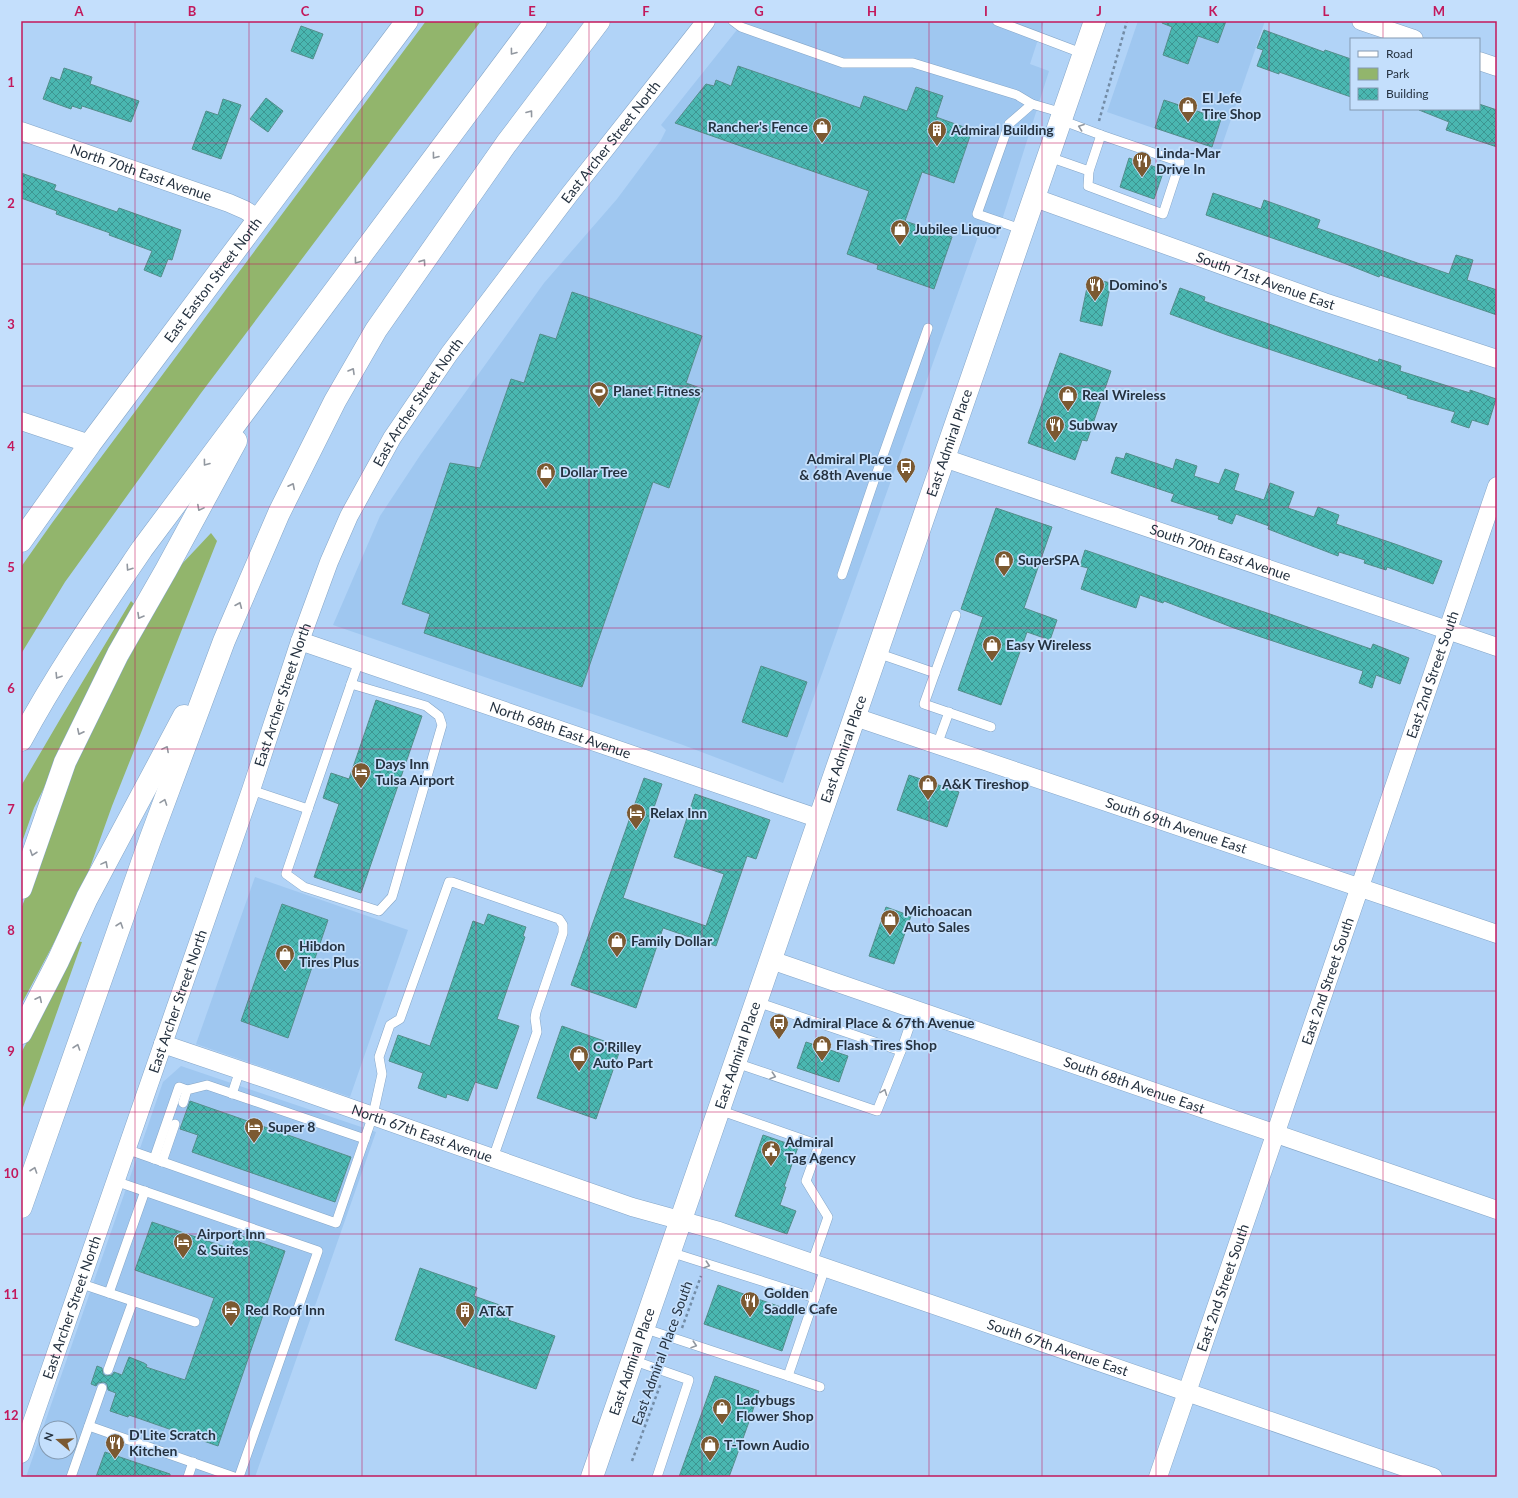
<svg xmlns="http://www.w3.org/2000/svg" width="1518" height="1498" font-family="Lato,sans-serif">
<defs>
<pattern id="building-cross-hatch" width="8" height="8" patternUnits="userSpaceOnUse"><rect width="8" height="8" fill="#4ab7b1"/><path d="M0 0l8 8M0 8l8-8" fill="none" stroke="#3d9591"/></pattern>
</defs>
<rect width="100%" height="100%" fill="#b1d3f7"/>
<g fill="#9fc7f0" fill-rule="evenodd">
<path d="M744 21H1044L1030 64 1049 71 996 239 979 234 783 783 683 745 333 625 380 516 421 454 544 283 617 199 661 140 666 130 661 125Z"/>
<path d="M1138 21H1265L1220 151 1107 112Z"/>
<path d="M255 877 408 930 350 1097 196 1044Z"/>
<path d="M181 1066 376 1132 255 1477H26L163 1082ZM46 1428H70V1452H46Z"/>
</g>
<g fill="#92b56c">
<path d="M426 21H481L201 393 65 582 21 654V567L52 523Z"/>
<path d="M211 533 217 541 112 806 82 890 21 1005V909L74 768 113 686 180 566Z"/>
<path d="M131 601 135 605 34 808 21 845V786L62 716Z"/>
<path d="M75 941 82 942 21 1113V1053L34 1029Z"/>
</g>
<g fill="url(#building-cross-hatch)" stroke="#548e8a">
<path d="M1162 21H1226L1218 43 1198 36 1188 64 1163 55 1172 27 1162 23Z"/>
<path d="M301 26 323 34 313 59 291 51Z"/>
<path d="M1264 30 1324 52 1325 50 1351 59V97L1279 72V74L1257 66 1263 50 1257 48Z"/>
<path d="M738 66 860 108 864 96 907 111 916 87 943 96 936 117 972 130 954 183 922 172 905 221 952 237 934 289 877 269 878 265 847 254 869 191 675 123 706 84 714 86 716 80 731 86Z"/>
<path d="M64 68 92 77 90 84 139 101 131 122 82 106 81 109 72 106 71 109 43 99 51 77 60 80Z"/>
<path d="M266 98 283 111 268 132 250 119Z"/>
<path d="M223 99 241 105 221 159 192 149 206 111 218 115Z"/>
<path d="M1164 100 1221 119 1212 147 1155 128Z"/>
<path d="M1479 104 1497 110V147L1446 130 1449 122 1419 110 1479 109Z"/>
<path d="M1129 158 1164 170 1154 199 1120 187Z"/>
<path d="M21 173 56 185 54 190 117 212 119 208 181 230 172 260 168 259 161 277 144 270 152 251 109 235 110 233 56 214 57 211 21 198Z"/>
<path d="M1213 193 1261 209 1264 200 1320 220 1317 228 1449 274 1456 255 1473 260 1467 280 1497 290V315L1380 275 1379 277 1341 262 1206 215Z"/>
<path d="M1089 278 1111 283 1102 326 1080 321Z"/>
<path d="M1180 288 1205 297 1204 301 1223 308 1361 356 1378 362 1379 359 1401 366 1400 371 1470 393V390L1496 399 1488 425 1472 420 1469 428 1451 422 1455 412 1407 398 1408 396 1227 335 1170 314Z"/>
<path d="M572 292 702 336 686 383 703 389 669 488 653 482 582 687 424 633 430 614 402 604 450 463 480 468 511 379 524 383 540 334 556 339Z"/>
<path d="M1060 353 1111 371 1087 441 1082 440 1075 460 1028 443Z"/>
<path d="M1126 453 1173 469 1176 459 1197 466 1194 476 1219 484 1225 469 1239 474 1234 490 1264 500 1270 483 1294 492 1288 508 1314 517 1318 507 1339 515 1336 524 1395 544 1442 561 1433 584 1387 567 1386 570 1364 563 1365 560 1339 552 1338 556 1268 529 1269 526 1236 514 1232 524 1218 519 1219 516 1171 501 1174 494 1111 473 1116 457 1124 459Z"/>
<path d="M996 508 1052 527 1024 608 1057 620 1050 640 1027 632 1001 705 958 690 983 617 961 609Z"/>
<path d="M1085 550 1371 649 1373 644 1409 658 1400 684 1376 675 1372 688 1359 683 1363 671 1234 628 1164 601 1163 603 1140 595 1136 608 1081 589 1088 568 1080 566Z"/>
<path d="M761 666 807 682 787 737 742 722Z"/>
<path d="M376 700 422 716 361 893 314 877 339 804 323 798 331 773 349 779Z"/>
<path d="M909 775 959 792 947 827 897 810Z"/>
<path d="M644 778 662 784 623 898 706 926 724 874 674 857 695 794 770 820 756 859 747 856 716 946 663 928 636 1008 571 985Z"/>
<path d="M282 904 328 920 288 1038 241 1021Z"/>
<path d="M886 907 911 916 894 964 869 956Z"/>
<path d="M488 914 526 927 523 936 525 937 497 1019 519 1026 497 1089 475 1082 468 1101 447 1094 446 1098 418 1088 423 1073 389 1061 398 1035 430 1046 473 921 484 925Z"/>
<path d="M562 1026 621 1047 596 1119 537 1098Z"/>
<path d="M806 1042 848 1056 839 1082 797 1068Z"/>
<path d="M190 1101 351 1157 335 1202 192 1152 198 1135 180 1129Z"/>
<path d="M763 1135 798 1147 784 1187H786L780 1205 796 1211 787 1234 735 1216Z"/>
<path d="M152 1222 231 1249 236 1234 285 1251 218 1446 129 1415 128 1417 110 1411 116 1393 108 1390 107 1384 104 1382 98 1383 96 1386 91 1384 97 1366 102 1368 103 1374 106 1376 112 1375 114 1372 122 1375 129 1357 144 1363 147 1365 146 1367 185 1380 214 1298 135 1270Z"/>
<path d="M420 1268 477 1288 474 1296 511 1309 508 1320 555 1336 536 1389 395 1340Z"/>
<path d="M718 1285 795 1312 782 1351 704 1324Z"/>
<path d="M715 1376 759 1391 750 1419 729 1477H679Z"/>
<path d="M105 1452 170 1474V1477H96Z"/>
</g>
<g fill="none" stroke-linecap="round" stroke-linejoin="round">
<g stroke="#84a5c7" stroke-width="10">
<g id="service">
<path d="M733 21 741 27 843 63H913L1017 95 1032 104"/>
<path d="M997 21 1084 54"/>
<path d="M1061 120 1101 135"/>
<path d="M1101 135 1180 162 1163 214 1088 186 1089 171Z"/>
<path d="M1049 157 1089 171"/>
<path d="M1024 230 977 214 1009 124 1032 104 1063 113"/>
<path d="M842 575 875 478 928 328"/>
<path d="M877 653 935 673 924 704 991 727"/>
<path d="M935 673 956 615"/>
<path d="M937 745 949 712"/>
<path d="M251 790 308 809 359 661"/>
<path d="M308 809 286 874 304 887 379 911 392 897 442 725 439 716 426 706 351 684"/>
<path d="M901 1051 915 1010"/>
<path d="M736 1063 877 1111 901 1051 757 1002"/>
<path d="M232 1094 240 1070"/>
<path d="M183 1103 187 1090 207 1085 365 1139"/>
<path d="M719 1110 819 1145 806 1181 828 1217 812 1263"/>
<path d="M126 1149 336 1223 373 1115 382 1074 379 1057 390 1025 400 1019 449 882H452L559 919 563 925V933L536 1012 535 1018 537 1032 493 1158"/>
<path d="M154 1159 179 1087 187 1090"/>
<path d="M162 1162 175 1124"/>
<path d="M115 1181 318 1251 239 1477"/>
<path d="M670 1252 815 1298"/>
<path d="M79 1283 195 1322"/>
<path d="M109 1293 145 1191"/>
<path d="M643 1328 788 1376"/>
<path d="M632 1360 689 1380 657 1477"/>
<path d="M108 1370 133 1301"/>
<path d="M820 1387 788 1376 825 1268"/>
<path d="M89 1426 234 1477"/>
<path d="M71 1477 102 1388"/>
<path d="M188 1477 193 1462"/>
</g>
</g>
<g stroke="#84a5c7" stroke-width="19">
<g id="minor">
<path d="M1361 21 1414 39"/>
<path d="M1479 61 1497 67"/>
<path id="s1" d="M21 131 229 203 245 210 259 219"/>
<path id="s2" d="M1035 198 1324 302 1497 359"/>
<path d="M21 421 90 444"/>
<path id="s3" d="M944 458 1497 647"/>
<path id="s4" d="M300 641 820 819"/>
<path id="s5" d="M855 717 1497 934"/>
<path id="s6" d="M771 960 1497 1210"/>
<path id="s7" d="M163 1044 296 1089 632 1207 719 1231 1433 1477"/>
<path id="s8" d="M21 1454 251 790 300 641 329 562 349 516 392 438 449 354 569 195 706 21"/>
<path id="s9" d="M1158 1477 1497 486"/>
</g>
</g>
<g stroke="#84a5c7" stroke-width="23">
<g id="tertiary">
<path id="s10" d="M21 541 90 444 407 21"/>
</g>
</g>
<g stroke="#84a5c7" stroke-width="23">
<g id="secondary">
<path id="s11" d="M592 1477 1095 21"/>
</g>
</g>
<g stroke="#84a5c7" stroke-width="23">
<g id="motorway">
<path d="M21 740C57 673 100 611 142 549L536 21"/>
<path d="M21 888 65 762 118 654 166 570 236 441"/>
<path d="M21 1033 58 961 87 898 184 716"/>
<path d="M21 1207 150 840 224 641 279 513 335 401 376 330 506 144 599 21"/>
</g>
</g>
<g stroke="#738ca6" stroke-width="2.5" stroke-dasharray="3 3" stroke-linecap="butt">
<path d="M1099 121 1127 21"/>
<path d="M682 1328 701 1276"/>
<path d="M632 1461 661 1383"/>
</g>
<use href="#service" stroke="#fff" stroke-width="9"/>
<use href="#minor" stroke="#fff" stroke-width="18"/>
<use href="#tertiary" stroke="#fff" stroke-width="22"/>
<use href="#secondary" stroke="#fff" stroke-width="22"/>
<use href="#motorway" stroke="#fff" stroke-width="22"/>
</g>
<defs><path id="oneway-chevron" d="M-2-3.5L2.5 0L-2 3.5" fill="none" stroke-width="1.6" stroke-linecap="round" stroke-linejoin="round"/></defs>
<g stroke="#9298a0">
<use href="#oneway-chevron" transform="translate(513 52) rotate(127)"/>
<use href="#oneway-chevron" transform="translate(530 113) rotate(-53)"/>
<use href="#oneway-chevron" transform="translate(1081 127) rotate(-160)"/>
<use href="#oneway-chevron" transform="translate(435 156) rotate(127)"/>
<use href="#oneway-chevron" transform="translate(357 261) rotate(127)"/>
<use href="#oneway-chevron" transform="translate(423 262) rotate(-55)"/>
<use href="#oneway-chevron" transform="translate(352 371) rotate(-60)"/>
<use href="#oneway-chevron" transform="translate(206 463) rotate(127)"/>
<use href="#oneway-chevron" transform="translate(292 486) rotate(-63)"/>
<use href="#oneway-chevron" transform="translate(200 508) rotate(118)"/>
<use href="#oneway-chevron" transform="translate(129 568) rotate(124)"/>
<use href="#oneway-chevron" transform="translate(239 605) rotate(-67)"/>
<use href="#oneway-chevron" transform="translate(140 616) rotate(120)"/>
<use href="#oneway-chevron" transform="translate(58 676) rotate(122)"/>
<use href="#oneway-chevron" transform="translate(80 732) rotate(116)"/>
<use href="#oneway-chevron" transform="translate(166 749) rotate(-62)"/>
<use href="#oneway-chevron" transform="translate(164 802) rotate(-70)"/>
<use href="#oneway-chevron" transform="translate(33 853) rotate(109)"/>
<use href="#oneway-chevron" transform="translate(105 864) rotate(-62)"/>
<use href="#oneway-chevron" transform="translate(120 925) rotate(-71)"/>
<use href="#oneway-chevron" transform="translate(39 999) rotate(-64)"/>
<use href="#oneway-chevron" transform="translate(77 1047) rotate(-71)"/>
<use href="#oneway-chevron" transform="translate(773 1076) rotate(18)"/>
<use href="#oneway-chevron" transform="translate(884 1092) rotate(-69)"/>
<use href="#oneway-chevron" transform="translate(34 1170) rotate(-71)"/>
<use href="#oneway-chevron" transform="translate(707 1265) rotate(18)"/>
<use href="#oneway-chevron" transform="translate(694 1345) rotate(18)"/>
</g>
<path fill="none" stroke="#c2185b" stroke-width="1" stroke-opacity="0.55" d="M135 21V1477M249 21V1477M362 21V1477M476 21V1477M589 21V1477M702 21V1477M816 21V1477M929 21V1477M1042 21V1477M1156 21V1477M1269 21V1477M1383 21V39M1383 109V1477M21 143H1497M21 264H1497M21 386H1497M21 507H1497M21 628H1497M21 749H1497M21 870H1497M21 991H1497M21 1112H1497M21 1234H1497M21 1355H1497"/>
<defs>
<g id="shop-pin" transform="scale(1)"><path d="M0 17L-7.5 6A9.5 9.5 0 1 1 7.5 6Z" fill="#7b5931" stroke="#c4dffc"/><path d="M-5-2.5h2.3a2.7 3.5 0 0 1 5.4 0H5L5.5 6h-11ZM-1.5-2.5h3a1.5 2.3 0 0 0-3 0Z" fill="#fff"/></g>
<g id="building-pin" transform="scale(1)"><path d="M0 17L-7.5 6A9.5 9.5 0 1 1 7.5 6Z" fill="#7b5931" stroke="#c4dffc"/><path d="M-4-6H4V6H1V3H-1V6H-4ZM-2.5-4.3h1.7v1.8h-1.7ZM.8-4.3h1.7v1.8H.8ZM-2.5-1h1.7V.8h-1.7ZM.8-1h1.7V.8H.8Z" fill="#fff"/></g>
<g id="restaurant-pin" transform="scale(1)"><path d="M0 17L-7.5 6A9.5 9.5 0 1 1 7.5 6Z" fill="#7b5931" stroke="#c4dffc"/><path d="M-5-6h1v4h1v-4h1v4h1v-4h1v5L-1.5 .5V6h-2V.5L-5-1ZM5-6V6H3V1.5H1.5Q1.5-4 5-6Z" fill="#fff"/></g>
<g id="stadium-pin" transform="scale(1)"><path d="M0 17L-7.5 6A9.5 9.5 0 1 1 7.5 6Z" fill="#7b5931" stroke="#c4dffc"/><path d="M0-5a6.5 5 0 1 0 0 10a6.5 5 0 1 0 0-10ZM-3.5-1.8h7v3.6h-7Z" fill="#fff"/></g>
<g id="bus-pin" transform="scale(1)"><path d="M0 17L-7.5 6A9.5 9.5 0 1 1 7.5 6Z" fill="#7b5931" stroke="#c4dffc"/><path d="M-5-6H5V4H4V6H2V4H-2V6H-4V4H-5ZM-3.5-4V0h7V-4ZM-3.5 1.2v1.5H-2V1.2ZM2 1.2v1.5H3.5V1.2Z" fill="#fff"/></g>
<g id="hotel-pin" transform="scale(1)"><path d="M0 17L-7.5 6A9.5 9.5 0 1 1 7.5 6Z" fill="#7b5931" stroke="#c4dffc"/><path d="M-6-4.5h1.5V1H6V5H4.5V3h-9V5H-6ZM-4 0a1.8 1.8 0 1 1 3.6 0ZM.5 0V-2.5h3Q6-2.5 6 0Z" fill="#fff"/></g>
<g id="civic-pin" transform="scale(1)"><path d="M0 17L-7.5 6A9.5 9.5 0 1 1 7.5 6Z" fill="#7b5931" stroke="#c4dffc"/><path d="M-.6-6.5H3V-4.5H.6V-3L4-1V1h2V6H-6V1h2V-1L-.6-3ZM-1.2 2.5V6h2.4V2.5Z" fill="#fff"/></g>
</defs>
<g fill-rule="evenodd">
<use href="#shop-pin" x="1188" y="106"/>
<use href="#shop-pin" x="822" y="127"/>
<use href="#building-pin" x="937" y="130"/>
<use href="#restaurant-pin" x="1142" y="161"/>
<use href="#shop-pin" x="900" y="229"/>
<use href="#restaurant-pin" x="1095" y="285"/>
<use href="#stadium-pin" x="599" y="391"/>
<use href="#shop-pin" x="1068" y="395"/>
<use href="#restaurant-pin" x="1055" y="425"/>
<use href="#bus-pin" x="906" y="467"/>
<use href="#shop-pin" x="546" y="472"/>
<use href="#shop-pin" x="1004" y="560"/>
<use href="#shop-pin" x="992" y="645"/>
<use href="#hotel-pin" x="361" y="772"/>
<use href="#shop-pin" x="928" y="784"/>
<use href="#hotel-pin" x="636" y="813"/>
<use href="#shop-pin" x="890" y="919"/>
<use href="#shop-pin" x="617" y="941"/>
<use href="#shop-pin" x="285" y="954"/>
<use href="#bus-pin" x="779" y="1023"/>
<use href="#shop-pin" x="822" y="1045"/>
<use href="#shop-pin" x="579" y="1055"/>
<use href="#hotel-pin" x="254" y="1127"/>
<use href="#civic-pin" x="771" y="1150"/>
<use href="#hotel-pin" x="183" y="1242"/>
<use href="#restaurant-pin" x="750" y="1301"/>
<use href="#hotel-pin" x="231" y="1310"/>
<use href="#building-pin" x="465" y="1311"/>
<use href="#shop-pin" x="722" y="1408"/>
<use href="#restaurant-pin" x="115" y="1443"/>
<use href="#shop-pin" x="710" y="1445"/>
</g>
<g text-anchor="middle" stroke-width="3.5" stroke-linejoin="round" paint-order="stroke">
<g font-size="14" font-weight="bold" fill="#253240" stroke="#c4dffc" text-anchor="start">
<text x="1202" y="103">El Jefe<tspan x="1202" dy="16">Tire Shop</tspan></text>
<text x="808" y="132" text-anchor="end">Rancher's Fence</text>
<text x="951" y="135">Admiral Building</text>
<text x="1156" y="158">Linda-Mar<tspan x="1156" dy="16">Drive In</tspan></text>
<text x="914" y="234">Jubilee Liquor</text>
<text x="1109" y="290">Domino's</text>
<text x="613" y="396">Planet Fitness</text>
<text x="1082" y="400">Real Wireless</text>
<text x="1069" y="430">Subway</text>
<text x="892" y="464" text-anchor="end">Admiral Place<tspan x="892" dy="16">&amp; 68th Avenue</tspan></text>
<text x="560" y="477">Dollar Tree</text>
<text x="1018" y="565">SuperSPA</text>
<text x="1006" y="650">Easy Wireless</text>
<text x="375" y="769">Days Inn<tspan x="375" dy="16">Tulsa Airport</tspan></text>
<text x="942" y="789">A&amp;K Tireshop</text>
<text x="650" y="818">Relax Inn</text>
<text x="904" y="916">Michoacan<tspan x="904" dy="16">Auto Sales</tspan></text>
<text x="631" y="946">Family Dollar</text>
<text x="299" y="951">Hibdon<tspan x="299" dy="16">Tires Plus</tspan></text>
<text x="793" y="1028">Admiral Place &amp; 67th Avenue</text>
<text x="836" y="1050">Flash Tires Shop</text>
<text x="593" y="1052">O'Rilley<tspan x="593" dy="16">Auto Part</tspan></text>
<text x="268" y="1132">Super 8</text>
<text x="785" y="1147">Admiral<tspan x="785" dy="16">Tag Agency</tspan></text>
<text x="197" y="1239">Airport Inn<tspan x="197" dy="16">&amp; Suites</tspan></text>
<text x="764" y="1298">Golden<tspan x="764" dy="16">Saddle Cafe</tspan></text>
<text x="245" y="1315">Red Roof Inn</text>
<text x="479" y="1316">AT&amp;T</text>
<text x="736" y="1405">Ladybugs<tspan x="736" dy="16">Flower Shop</tspan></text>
<text x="129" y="1440">D'Lite Scratch<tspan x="129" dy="16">Kitchen</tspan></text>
<text x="724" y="1450">T-Town Audio</text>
</g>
<g font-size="14" fill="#253240" stroke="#c4dffc">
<text dy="5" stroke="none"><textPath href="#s8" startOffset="1451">East Archer Street North</textPath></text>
<text dy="5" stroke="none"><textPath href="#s1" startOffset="127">North 70th East Avenue</textPath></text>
<text dy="5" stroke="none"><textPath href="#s10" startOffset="324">East Easton Street North</textPath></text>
<text dy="5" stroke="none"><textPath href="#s2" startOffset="245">South 71st Avenue East</textPath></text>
<text dy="5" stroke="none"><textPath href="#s8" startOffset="1127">East Archer Street North</textPath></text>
<text dy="5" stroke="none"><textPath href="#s11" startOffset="1094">East Admiral Place</textPath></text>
<text dy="5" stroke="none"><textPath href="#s3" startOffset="292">South 70th East Avenue</textPath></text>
<text dy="5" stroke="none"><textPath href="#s9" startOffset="848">East 2nd Street South</textPath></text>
<text dy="5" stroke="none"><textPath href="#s8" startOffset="803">East Archer Street North</textPath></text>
<text dy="5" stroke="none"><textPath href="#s4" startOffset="275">North 68th East Avenue</textPath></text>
<text dy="5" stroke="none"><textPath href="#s11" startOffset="770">East Admiral Place</textPath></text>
<text dy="5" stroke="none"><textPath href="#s5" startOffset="339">South 69th Avenue East</textPath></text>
<text dy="5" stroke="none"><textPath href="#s9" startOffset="524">East 2nd Street South</textPath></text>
<text dy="5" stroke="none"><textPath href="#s8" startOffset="479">East Archer Street North</textPath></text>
<text dy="5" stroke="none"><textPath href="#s11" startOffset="446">East Admiral Place</textPath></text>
<text dy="5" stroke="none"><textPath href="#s6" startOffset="384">South 68th Avenue East</textPath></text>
<text dy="5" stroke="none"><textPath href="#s7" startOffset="274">North 67th East Avenue</textPath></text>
<text dy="5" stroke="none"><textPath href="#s9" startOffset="200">East 2nd Street South</textPath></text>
<text dy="5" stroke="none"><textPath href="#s8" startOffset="155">East Archer Street North</textPath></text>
<text dy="5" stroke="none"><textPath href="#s7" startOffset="945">South 67th Avenue East</textPath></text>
<text transform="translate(662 1353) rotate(-70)" y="5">East Admiral Place South</text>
<text dy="5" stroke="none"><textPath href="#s11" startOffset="122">East Admiral Place</textPath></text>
</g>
</g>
<rect width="1518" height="1498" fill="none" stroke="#c4dffc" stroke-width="44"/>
<rect x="1350" y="38" width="130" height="72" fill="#c4dffc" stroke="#849ab1"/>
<rect x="1358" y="51" width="20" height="6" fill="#ffffff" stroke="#849ab1"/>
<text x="1386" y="58" font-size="12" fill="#253240">Road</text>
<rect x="1358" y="68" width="20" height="12" fill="#92b56c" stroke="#849ab1"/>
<text x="1386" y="78" font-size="12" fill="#253240">Park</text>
<rect x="1358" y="88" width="20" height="12" fill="url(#building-cross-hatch)" stroke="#849ab1"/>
<text x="1386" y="98" font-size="12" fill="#253240">Building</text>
<g transform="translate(58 1440) rotate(289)"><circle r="19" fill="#c4dffc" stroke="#849ab1"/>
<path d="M0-3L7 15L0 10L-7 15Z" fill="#7b5931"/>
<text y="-6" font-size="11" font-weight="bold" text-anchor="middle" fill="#253240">N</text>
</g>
<rect x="22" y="22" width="1474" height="1454" fill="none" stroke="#c2185b" stroke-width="1.5"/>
<g font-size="13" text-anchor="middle" font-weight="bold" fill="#c2185b">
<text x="79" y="16">A</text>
<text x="192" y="16">B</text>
<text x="305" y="16">C</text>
<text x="419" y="16">D</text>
<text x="532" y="16">E</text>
<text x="646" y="16">F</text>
<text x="759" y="16">G</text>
<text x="872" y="16">H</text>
<text x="986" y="16">I</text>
<text x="1099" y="16">J</text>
<text x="1213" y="16">K</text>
<text x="1326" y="16">L</text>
<text x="1439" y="16">M</text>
<text x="11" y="87">1</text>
<text x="11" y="208">2</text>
<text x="11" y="329">3</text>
<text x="11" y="451">4</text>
<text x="11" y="572">5</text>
<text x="11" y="693">6</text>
<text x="11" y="814">7</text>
<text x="11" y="935">8</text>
<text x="11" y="1056">9</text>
<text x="11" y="1178">10</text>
<text x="11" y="1299">11</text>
<text x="11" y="1420">12</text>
</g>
</svg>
